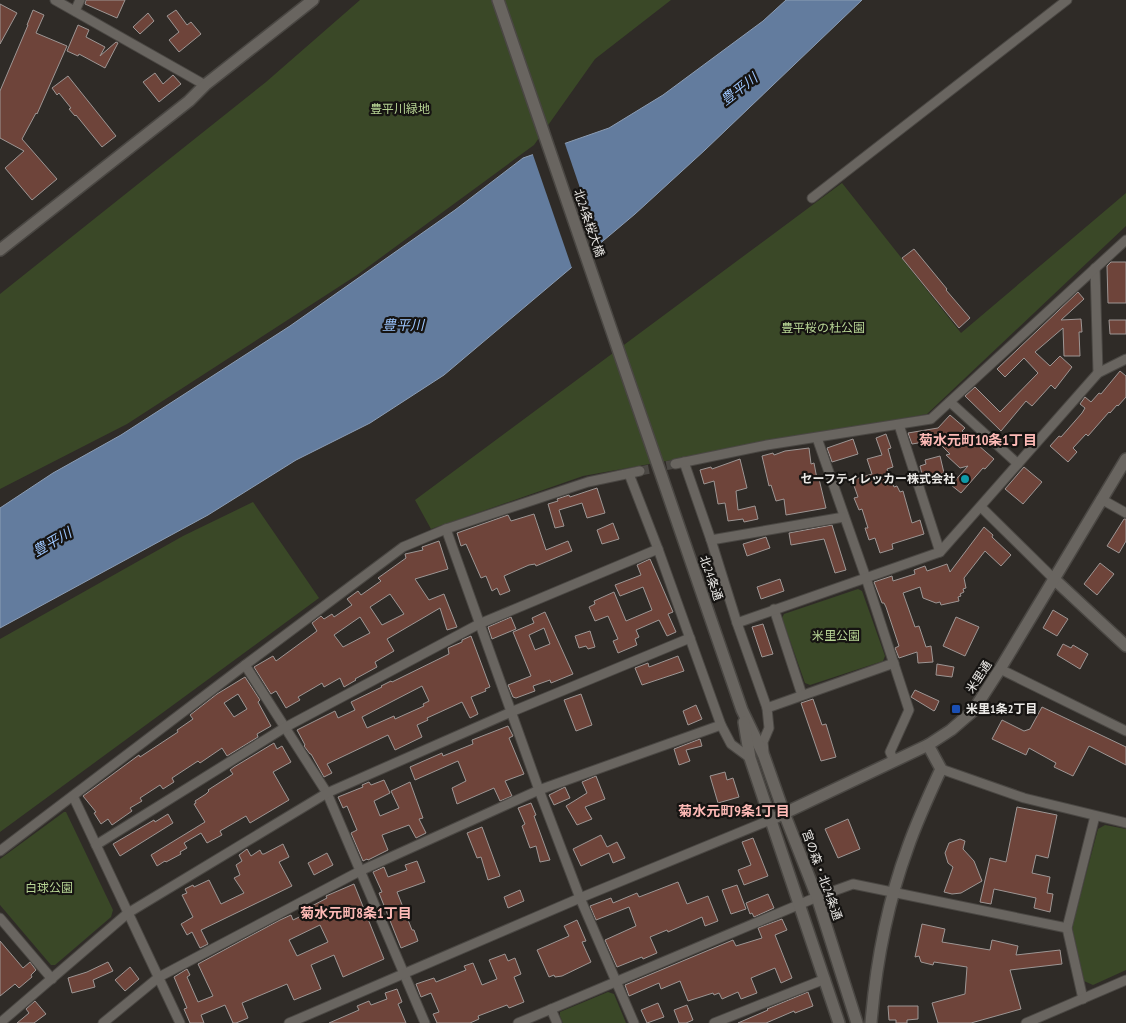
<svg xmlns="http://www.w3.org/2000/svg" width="1126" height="1023" font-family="'PT Sans Narrow','Noto Sans JP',sans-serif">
<rect width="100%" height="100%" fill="#2f2b27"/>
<g fill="#3a4827">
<path d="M360 0H671L595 59 534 145 357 275 127 424 0 489V294L266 82Z"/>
<path d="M842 183 961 333 1126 193V226L927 414 583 476 431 529 415 500Z"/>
<path d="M253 502 319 598 0 832V639L183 536Z"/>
<path d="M858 589 862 591 885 656 883 661 810 685 805 683 782 618 784 614Z"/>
<path d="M64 812H66L113 910 111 917 55 965H51L0 905V859Z"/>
<path d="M1105 825 1126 829V970L1093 985 1084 981 1072 927 1098 829Z"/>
<path d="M608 992 614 994 626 1023H563L560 1016V1012Z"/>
</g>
<path fill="#637c9e" stroke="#8c9db4" d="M786 0H862L705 150 635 214 444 375 370 423 296 460 208 515 0 628V508L53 473 121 435 290 326 455 210 523 158 609 128 663 95 763 21Z"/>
<path fill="#2f2b27" d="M564 141 600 247 573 271 532 152Z"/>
<g fill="#6e443a" stroke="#9d9694" fill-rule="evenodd">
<path d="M86 0H125L117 18 85 4Z"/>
<path d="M0 4 17 13 0 44Z"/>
<path d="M33 10 44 15 36 33 67 46 37 114 36 113 22 139 57 179 32 200 5 168 24 151 0 138V91L28 25H27Z"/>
<path d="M176 10 187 25 191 22 201 34 179 52 169 40 179 32 167 16Z"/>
<path d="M148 13 154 21 140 34 133 27Z"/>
<path d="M78 25 89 30 86 37 105 47 100 56 116 42 118 43 105 68 79 54 78 56 67 51Z"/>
<path d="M155 73 163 84 173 75 181 84 159 102 143 82Z"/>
<path d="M68 76 116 136 102 147 76 115 75 116 69 109 71 108 59 93 57 95 52 88Z"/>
<path d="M914 249 947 289 946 290 970 318 959 328 902 258Z"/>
<path d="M1111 262H1126V303H1108L1107 266Z"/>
<path d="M1078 292 1084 299 1061 320 1081 319 1082 332H1079L1080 356H1064L1063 328 1035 352 1050 366 1060 356 1072 367 1055 389 1051 385 1032 406 1026 401 1001 431 965 396 975 387 1000 412 1038 373 1024 358 1005 377 997 369Z"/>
<path d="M1109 320H1126V334H1110Z"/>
<path d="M1120 371 1126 376V397L1118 406 1117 405 1110 413 1109 412 1088 436 1086 434 1073 448 1077 452 1068 462 1050 446 1059 436 1061 437 1082 413 1085 408 1080 404 1085 397 1091 402 1099 393 1101 394Z"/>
<path d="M950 415 965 428 962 431 994 459 985 469 983 468 961 493 951 485 968 466 960 468 946 455 950 454 936 440 912 444 908 433 938 428Z"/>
<path d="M886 434 891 448 888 449 893 467 887 469 894 487 897 486 900 492 903 491 912 523 920 520 924 534 892 544 893 549 880 553 875 538 869 540 865 528H868L862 509 859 510 854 498 858 497 852 480 872 474 867 459 882 455 876 438Z"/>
<path d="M853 439 858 454 832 462 827 448Z"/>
<path d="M809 448 811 464 814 463 817 479H819L826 508 786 515 784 499 776 501 771 485 769 486 762 456 773 453 774 455 785 451Z"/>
<path d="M940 456 944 473 923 478 920 466 926 464 925 460Z"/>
<path d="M740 459 747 488 736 491 738 510 755 506 758 519 744 522 743 519 728 521 725 503 718 504 714 481 704 484 700 470 711 467 712 469Z"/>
<path d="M1024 467 1042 482 1023 504 1005 489Z"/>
<path d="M597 488 605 513 587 518 582 503 559 510 564 526 555 528 548 504 558 501 557 499 569 495 570 497Z"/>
<path d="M534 514 546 550 568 541 572 551 536 566 535 564 529 565 504 576 510 591 500 595 497 588 492 591 486 576 481 578 466 544 461 546 457 533 508 515 511 521Z"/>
<path d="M1124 519H1126V541L1119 553 1107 546Z"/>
<path d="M613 523 619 539 602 544 597 530Z"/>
<path d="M832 525 846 570 835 573 824 539 791 545 789 533Z"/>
<path d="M984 527 993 535 992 537 1011 555 1001 566 985 551 964 578 966 588 963 589 964 592 960 594 961 596 958 597 959 601 941 605 940 602 936 603 923 598 920 587 903 593 915 627 919 626 926 647 931 646 933 662 918 663 917 652 899 658 895 648 899 646 886 607 884 603H882L874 582 892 576 893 581 915 574 914 570 925 566 927 571 947 564 950 572Z"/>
<path d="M766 537 770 548 747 556 743 544Z"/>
<path d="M439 541 448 569 415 579 429 600 444 594 457 627 447 630 440 608 387 639 394 651 375 662 377 667 355 679 356 680 344 687 340 678 324 687 322 683 298 697 300 700 286 708 276 691 271 694 254 667 273 656 276 661 317 631 312 623 321 616 324 619 332 614 334 617 352 605 347 599 358 591 361 595 381 581 378 578 406 558 405 554 423 550 422 547ZM390 594 404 614 382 625 370 607ZM360 617 370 633 343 647 334 635Z"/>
<path d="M650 559 673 612 668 614 676 632 667 636 659 620 636 630 639 637 635 639 637 645 618 653 613 641 618 639 608 616 595 621 589 607 595 604 594 601 614 592 626 621 652 610 643 587 620 596 615 585 641 575 637 565Z"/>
<path d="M1100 563 1114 574 1097 595 1084 584Z"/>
<path d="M780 579 784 591 761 599 757 587Z"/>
<path d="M1053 610 1068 619 1057 636 1043 628Z"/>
<path d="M545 612 573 674 551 683 550 680 533 686 535 691 516 698 513 697 508 685 531 676 513 632 534 623 532 618ZM544 628 550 644 535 650 529 635Z"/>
<path d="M511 617 516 629 492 639 488 627Z"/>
<path d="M956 617 979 627 965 656 943 646Z"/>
<path d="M763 624 773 654 762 657 752 627Z"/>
<path d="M590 631 595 647 588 649 586 646 579 648 575 636Z"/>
<path d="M471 636 490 687 485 689 486 691 471 697 478 714 470 718 462 702 427 718 428 720 417 725 422 737 395 750 388 735 327 764 332 773 324 777 311 754H310L304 746 305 745 297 730 335 711 338 718 355 710 351 702 382 687 381 686 391 681 392 682 449 654 448 648 462 642V640ZM422 686 429 701 423 704 424 706 395 719 394 716 367 728 362 717Z"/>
<path d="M1063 644 1071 648 1073 645 1088 654 1080 669 1057 655Z"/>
<path d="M678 656 684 671 642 685 635 668 648 663 649 667Z"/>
<path d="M937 664 954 667 952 677 936 675Z"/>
<path d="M245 677 260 700 258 702 271 726 257 734 258 737 227 756 222 748 200 763 198 761 172 778 174 782 163 789 160 785 140 798 142 801 130 808 132 811 112 825 108 819 101 824 94 813 96 812 83 796 139 755 140 757 143 755 178 732 177 730 193 719 190 715 217 694ZM238 694 247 709 234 717 224 703Z"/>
<path d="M915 690 939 701 935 710 934 711 911 697Z"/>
<path d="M581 694 592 725 576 731 564 700Z"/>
<path d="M813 699 822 725 826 724 836 757 821 761 801 703Z"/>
<path d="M696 705 702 719 688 725 683 711Z"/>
<path d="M1042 707 1126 747V765L1089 746 1073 776 1054 767 1056 763 1029 748 1026 755 992 739 1002 720 1024 731 1030 729Z"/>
<path d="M508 726 513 736 509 738 524 774 505 781 512 796 500 801 494 788 457 804 452 788 466 781 458 761 415 780 410 767 442 753 443 756 473 744 472 740Z"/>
<path d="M700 739 702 746 686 750 690 761 679 765 674 749Z"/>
<path d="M274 743 277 749 282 746 291 762 273 772 289 800 250 823 246 816 220 831 222 835 207 843 201 833 184 843 187 848 180 852 181 854 166 862 165 861 157 866 151 855 205 822 194 804 196 803 195 801 206 794 209 791 208 790 233 774 230 770 234 767Z"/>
<path d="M725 772 727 780 733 778 739 797 718 803 710 776Z"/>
<path d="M596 776 605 799 585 807 592 819 577 825 566 806 587 793 582 782Z"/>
<path d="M384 780 390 793 374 801 380 816 399 808 391 791 410 782 423 818 419 819 426 833 416 838 409 825 382 835 388 850 368 860 367 859 363 861 351 833 357 830 347 806 343 808 338 797 363 787 362 785 369 782 371 785Z"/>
<path d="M565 787 570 798 554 805 549 795Z"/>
<path d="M531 803 536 815 534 816 550 860 540 862 536 846 530 848 522 826 525 824 518 808Z"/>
<path d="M1017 807 1057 815 1048 858 1036 855 1032 873 1050 877 1047 893 1053 894 1050 912 1034 908 1036 898 994 889 991 904 980 902 990 858 1006 862Z"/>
<path d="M168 814 173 823 120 856 113 844 154 820 155 822Z"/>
<path d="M848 819 860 849 838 858 825 829Z"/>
<path d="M482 827 500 876 488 880 481 857 477 858 467 833Z"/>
<path d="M601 835 607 847 617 842 625 858 613 863 609 853 581 866 573 849Z"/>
<path d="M753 838 768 876 744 885 738 870 751 865 742 842Z"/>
<path d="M960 839 965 841 963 849 974 861 982 881 961 893 952 894 944 892 953 867 948 863 945 853 949 843Z"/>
<path d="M283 844 289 857 279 862 292 886 201 930 208 944 200 948 192 932 187 935 181 924 193 917 182 895 187 893 185 889 193 885 194 887 209 880 221 904 244 893 234 878 240 875 236 865 242 861 239 855 247 849 251 856 260 850 262 854H264Z"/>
<path d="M327 853 333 865 314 875 308 863Z"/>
<path d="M417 861 425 882 397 892 412 930H414L418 941 401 948 379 893 382 892 373 872 384 867 388 877 407 870 405 865Z"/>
<path d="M678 882 687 904 708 896 718 921 705 926 702 917 668 932 667 930 650 937 657 953 643 959 642 957 617 967 605 940 636 926 629 907 596 920 590 906 611 898 613 903 637 893 639 897Z"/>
<path d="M354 884 384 959 343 977 334 955 311 965 321 989 294 1000 287 984 242 1003 248 1018 236 1023H233L225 1005 201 1015 204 1023H190L184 1009 187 1008 174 977 187 969 190 975 187 977 198 1002 213 996 198 964 280 920 291 915 293 920 312 911 310 907 327 898 326 896ZM320 925 328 942 297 956 289 940Z"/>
<path d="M737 885 746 909 731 914 722 890Z"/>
<path d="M520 890 524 901 508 908 504 897Z"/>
<path d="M768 894 774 908 754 917 752 913 750 914 746 903Z"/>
<path d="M782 919 787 930 775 935 792 978 781 983 775 968 751 978 757 993 741 999 738 992 722 999 719 993 714 995 713 993 688 1001 680 981 661 989 659 983 629 996 625 985 733 940 736 946 762 938 758 928Z"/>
<path d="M577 920 586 941 582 942 591 962 562 976 555 977 554 975 549 977 537 950 569 936 564 926Z"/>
<path d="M922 924 945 929 942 942 990 950 992 940 1018 946 1016 955 1060 950 1062 964 1010 970 1021 1009 971 1023H938L932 1003 965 994 967 967 934 962 933 965 921 962 919 956 915 957Z"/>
<path d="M0 941 23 968 30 962 36 970 31 975 32 977 19 988 15 984 0 996Z"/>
<path d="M505 954 508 961 515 958 521 974 514 977 524 1002 509 1008 507 1005 478 1016 479 1019 470 1023H437L433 1014 439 1012 431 993 421 997 416 984 434 978 436 982 466 970 464 966 473 963 482 985 497 979 489 960Z"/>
<path d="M108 962 113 971 93 980 95 987 72 993 68 978 87 972Z"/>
<path d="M130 967 139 979 125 991 115 980Z"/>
<path d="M397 989 402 1002 398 1004 406 1023H329L359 1010 357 1006 369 1001 371 1005 387 999 385 993Z"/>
<path d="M808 992 813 1006 795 1013 794 1011 766 1023H738L768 1010 767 1009Z"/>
<path d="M35 1001 46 1014 34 1023H17L29 1013 26 1009Z"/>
<path d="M658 1003 664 1017 647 1023 641 1010Z"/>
<path d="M687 1005 693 1020 686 1023H679L674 1010Z"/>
<path d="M888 1006H918V1019L907 1020V1023H896V1020H889Z"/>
</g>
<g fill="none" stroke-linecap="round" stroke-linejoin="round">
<path stroke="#4b4844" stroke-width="9" stroke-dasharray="9 4.5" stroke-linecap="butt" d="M640 471 675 464"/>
<g stroke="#4a4743" stroke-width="11">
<g id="minor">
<path d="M55 0 205 85"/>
<path d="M75 11 80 0"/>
<path d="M812 198 1067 0"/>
<path d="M1095 268 1098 373"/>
<path d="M950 402 1018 464"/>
<path d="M899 425 940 552"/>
<path d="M817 438 866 578 909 710 890 752 894 761"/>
<path d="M684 462 711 540 737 623 767 708 769 728 763 742 764 752"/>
<path d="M675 464 767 445 931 419 1126 240"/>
<path d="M629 474 658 549 721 725 731 744 750 758"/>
<path d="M1101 499 1126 513"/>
<path d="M981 507 1054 579"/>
<path d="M446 529 539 790 580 898 634 1023"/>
<path d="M711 540 844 517"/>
<path d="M774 609 802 695"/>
<path d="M737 623 940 552 1098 373 1126 359"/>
<path d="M245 665 327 793 425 1023"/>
<path d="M1000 669 1126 731"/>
<path d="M767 708 894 663"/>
<path d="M941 769 1024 798 1126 823"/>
<path d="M73 796 180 1023"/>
<path d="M96 845 284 728 479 624 658 549"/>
<path d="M0 851 245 665 403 547 446 529 588 482 640 471"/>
<path d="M0 918 52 979"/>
<path d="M1083 999 1067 928 1095 816"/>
<path d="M551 1009 557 1023"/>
<path d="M0 1023 128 913 327 793 511 712 690 638"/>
<path d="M103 1023 159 977 360 871 539 790 721 725"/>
<path d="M289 1023 580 898 770 820"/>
<path d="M518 1023 817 897 853 884 1067 928"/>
<path d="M714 1023 825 979"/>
<path d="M1026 1023 1126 980"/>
</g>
</g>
<g stroke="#4a4743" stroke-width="14">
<g id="tertiary">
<path d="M498 0 742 710 764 756 784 813 817 897 857 1023"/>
<path d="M0 250 189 101 205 85 313 0"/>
<path d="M1054 579 1126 646"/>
<path d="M744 722 750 758 839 1023"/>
<path d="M770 820 928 745 951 730 973 711 1000 669 1126 459"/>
<path d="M871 1023C876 963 887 904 908 847 917 821 929 795 941 769L928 745"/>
</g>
</g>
<use href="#minor" stroke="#696560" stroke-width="9"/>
<use href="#tertiary" stroke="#696560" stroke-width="11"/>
</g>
<circle fill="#0f9aa8" stroke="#161412" stroke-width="2" cx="965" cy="479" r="5"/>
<rect fill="#1a4fb4" stroke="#161412" stroke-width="2" x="951" y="704" width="10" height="10" rx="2.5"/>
<g text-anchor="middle" stroke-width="4.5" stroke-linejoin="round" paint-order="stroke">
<g font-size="12" fill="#b7d494" stroke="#161412">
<text x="400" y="113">豊平川緑地</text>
<text x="823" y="332">豊平桜の杜公園</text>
<text x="836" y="640">米里公園</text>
<text x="49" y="892">白球公園</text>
</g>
<g font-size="12" fill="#ebe9e6" stroke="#161412">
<text transform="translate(589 223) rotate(71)" y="4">北24条桜大橋</text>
<text transform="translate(711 578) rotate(71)" y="4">北24条通</text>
<text transform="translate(979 677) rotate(-57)" y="4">米里通</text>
<text transform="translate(822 875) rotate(70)" y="4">宮の森・北24条通</text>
</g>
<g font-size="12" font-weight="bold" fill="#ebe9e6" stroke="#161412" text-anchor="end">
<text x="955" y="483">セーフティレッカー株式会社</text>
<text x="966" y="713" text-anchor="start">米里1条2丁目</text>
</g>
<g font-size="14" font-style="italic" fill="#9bc4fc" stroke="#161412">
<text transform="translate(739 89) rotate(-38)" y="5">豊平川</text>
<text x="403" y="330">豊平川</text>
<text transform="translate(52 542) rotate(-30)" y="5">豊平川</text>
</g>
<g font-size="14" font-weight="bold" fill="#fdb9b5" stroke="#161412">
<text x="978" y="445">菊水元町10条1丁目</text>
<text x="734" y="816">菊水元町9条1丁目</text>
<text x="356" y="918">菊水元町8条1丁目</text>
</g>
</g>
</svg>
